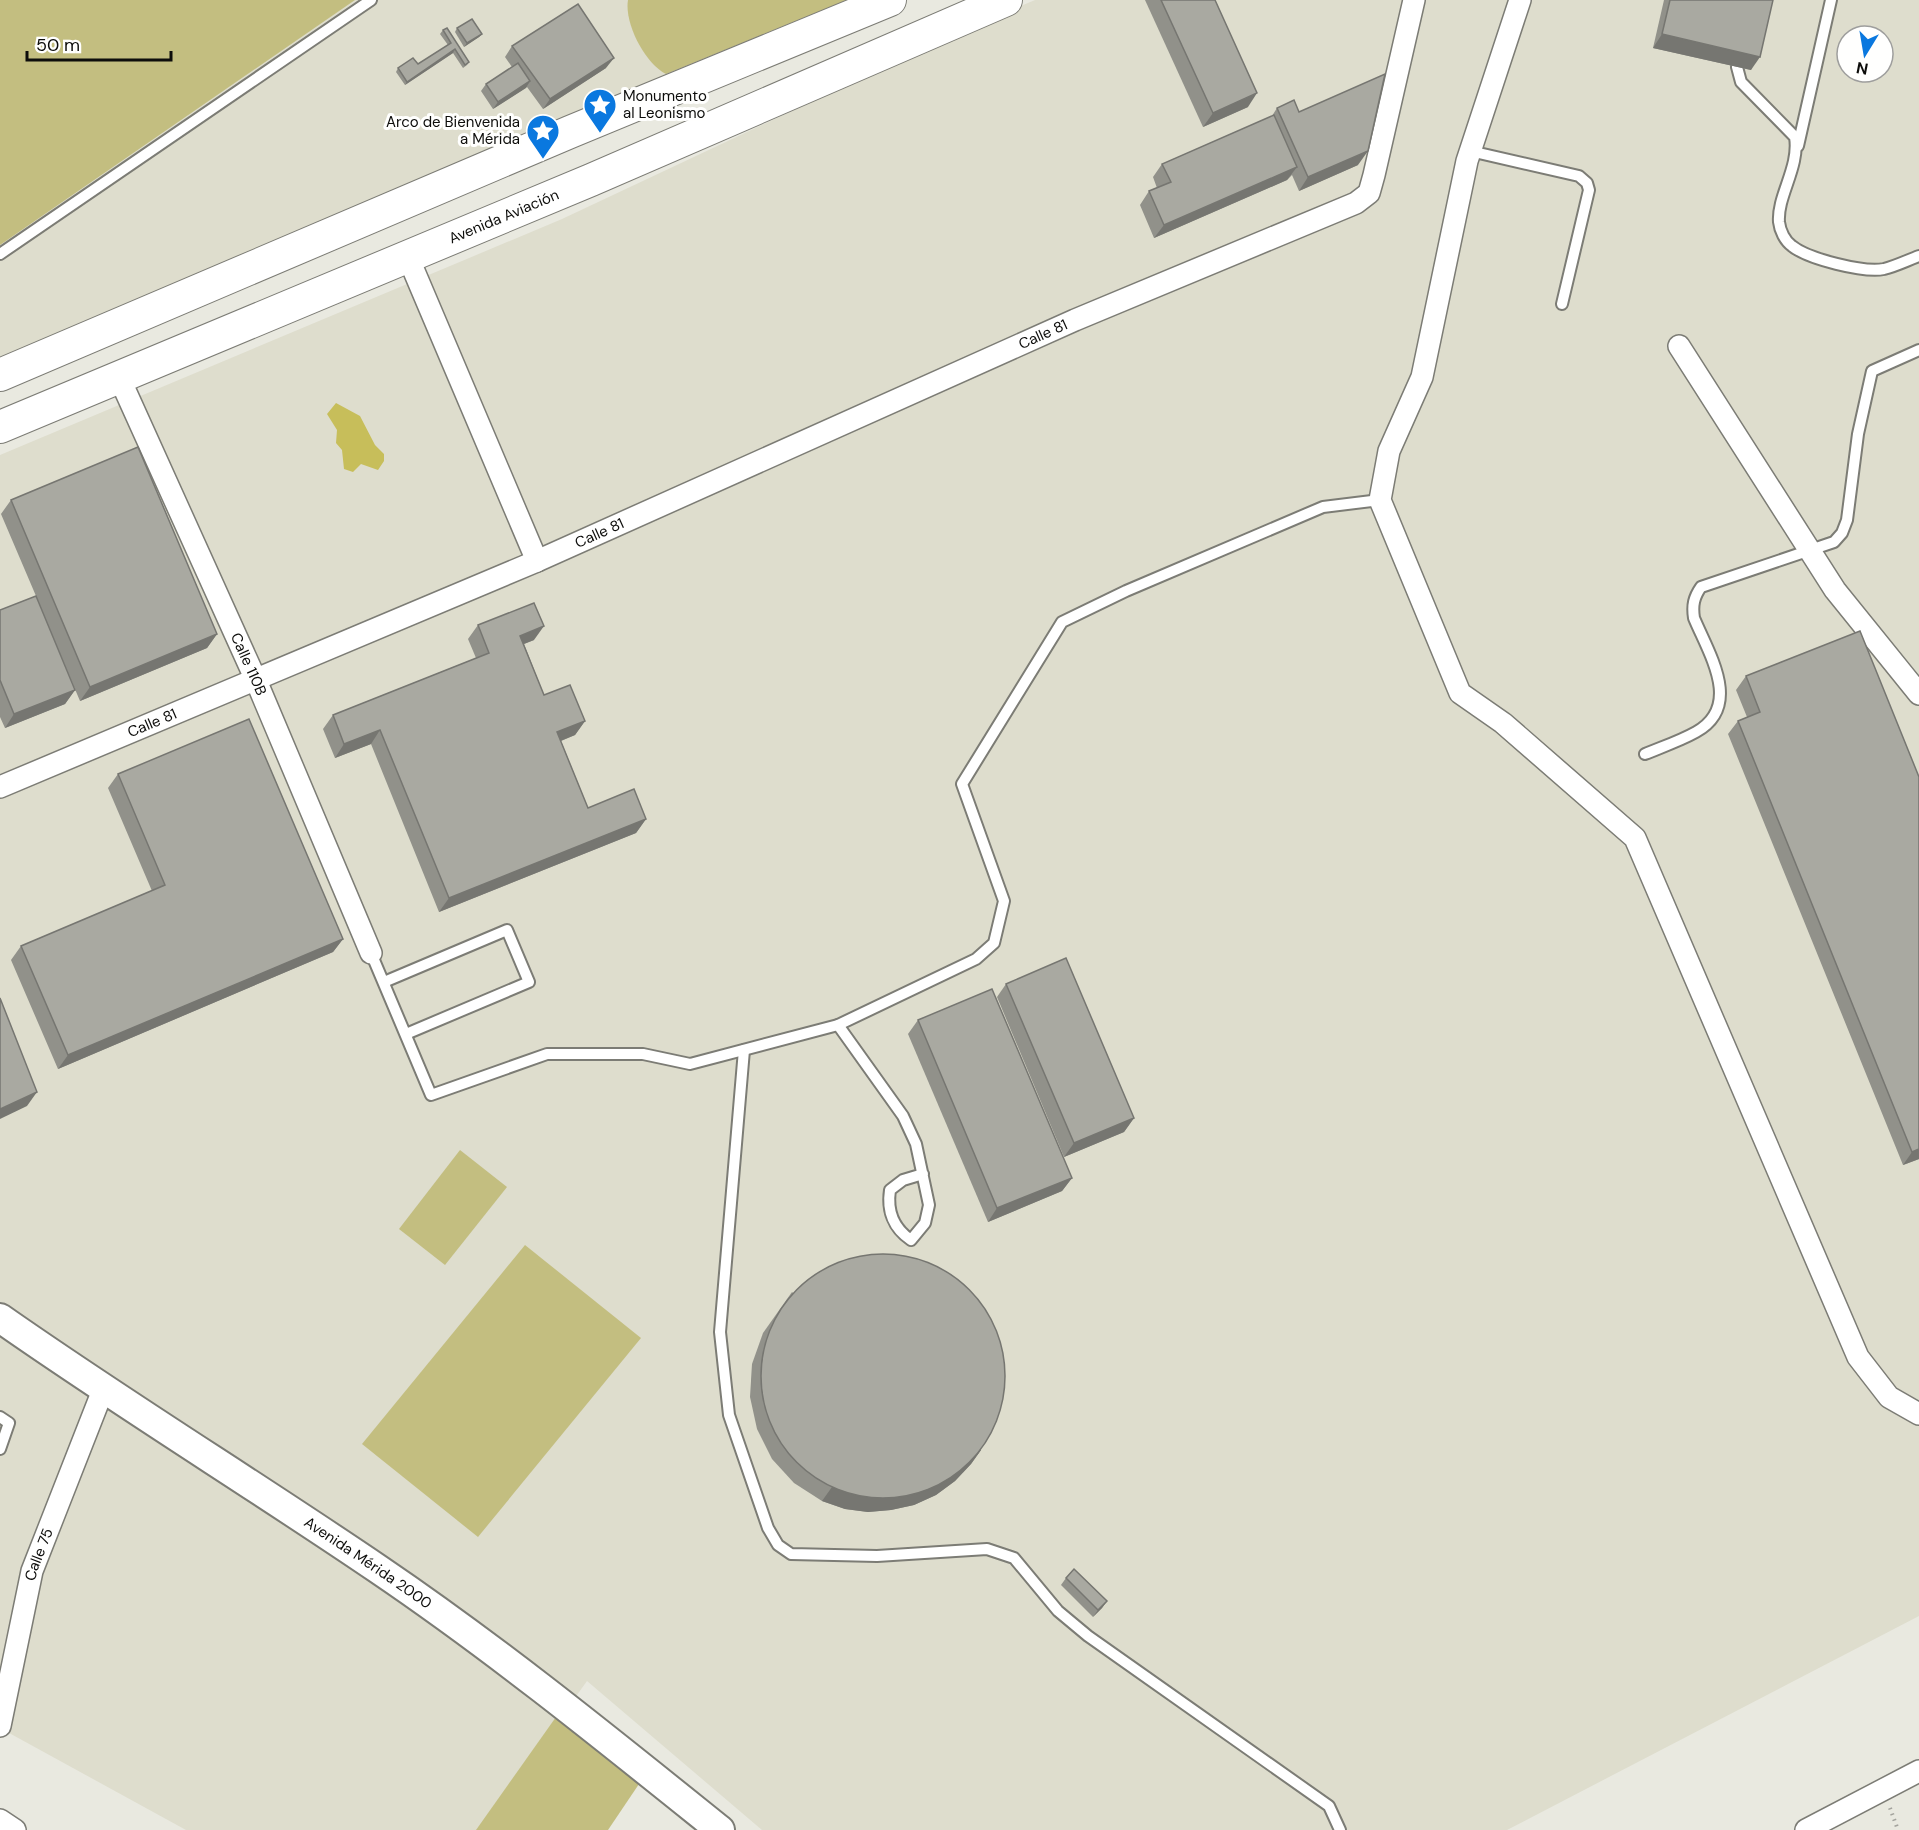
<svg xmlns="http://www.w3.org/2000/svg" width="1919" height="1830" font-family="'DM Sans',sans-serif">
<rect width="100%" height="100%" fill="#e9e9e0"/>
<g fill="#deddcd" fill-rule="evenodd">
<path d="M0 0H853L0 365Z"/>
<path d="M1035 0H1919V1616L1507 1830H762L587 1681 480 1830H186L0 1728V455L562 219 975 25ZM1847 36H1883V72H1847Z"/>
</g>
<g fill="#c3be80">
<path d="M0 0H355L0 245Z"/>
<path d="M628 0H847L666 74C645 64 624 23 628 0Z"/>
<path d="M460 1150 507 1187 445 1265 399 1229Z"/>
<path d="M525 1245 641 1338 478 1537 362 1444Z"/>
<path d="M556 1717 639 1784 608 1830H476Z"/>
</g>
<path fill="#c7be5a" d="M336 403 360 416 375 445 384 454V461L378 470 361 464 353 472 344 469 342 450 336 443 337 430 327 414Z"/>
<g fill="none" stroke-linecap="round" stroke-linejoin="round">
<g stroke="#7c7c75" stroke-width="14">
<g id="lane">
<path d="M1737 67 1741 82 1795 137C1800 167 1777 196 1779 222 1780 231 1785 241 1792 246 1808 259 1864 273 1884 269 1896 266 1908 260 1919 256"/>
<path d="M1798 146 1831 0"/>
<path d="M1470 151 1579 176 1587 183 1589 190 1562 304"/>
<path d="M0 254 371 0"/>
<path d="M1645 754C1662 747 1680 741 1696 732 1743 706 1709 654 1694 618 1692 605 1694 597 1701 587L1834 542 1842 533 1847 520 1858 434 1872 371 1919 350"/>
<path d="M371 953 431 1095 547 1054H643L690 1064 838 1025 976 959 994 943 1004 901 962 784 1062 622 1126 591 1323 507 1380 500"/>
<path d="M384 982 507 930 529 982 406 1034"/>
<path d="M838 1025 903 1116 916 1144 929 1205 925 1223 911 1240C893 1228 887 1210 890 1190L903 1180 923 1174"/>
<path d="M744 1050 720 1332 729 1415 768 1528 778 1545 791 1554 877 1556 987 1549 1014 1558 1058 1611 1088 1636 1329 1806 1340 1830"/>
<path d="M0 1417 9 1423 0 1449"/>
</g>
</g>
<g stroke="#7c7c75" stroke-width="24">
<g id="street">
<path d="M1520 0 1467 161 1422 377 1389 451 1380 500 1460 693 1503 723 1635 838 1858 1357 1889 1397 1919 1414"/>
<path d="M408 257 537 561"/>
<path d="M1679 346 1835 590 1919 694"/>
<path id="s1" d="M119 377 255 678 371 953"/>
<path id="s2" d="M0 787 537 561 1075 320 1356 203 1369 193 1374 175 1414 0"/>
<path id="s3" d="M0 1726 32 1571 103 1390"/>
<path d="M0 1820 15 1830"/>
<path d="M1806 1830 1919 1771"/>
</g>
</g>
<g stroke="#7c7c75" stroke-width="32">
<g id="secondary">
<path id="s4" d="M0 1318C124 1405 253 1484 378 1569 496 1649 608 1740 720 1830"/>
</g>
</g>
<g stroke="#7c7c75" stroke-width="34">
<g id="primary">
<path d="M0 375 570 132 890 0"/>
<path id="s5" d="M0 427 591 180 1006 0"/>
</g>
</g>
<path stroke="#a3a39d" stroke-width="4" stroke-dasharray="1.5 4.5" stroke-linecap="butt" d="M1890 1808 1898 1830"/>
<use href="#lane" stroke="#fff" stroke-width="10"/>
<use href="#street" stroke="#fff" stroke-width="21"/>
<use href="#secondary" stroke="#fff" stroke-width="28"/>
<use href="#primary" stroke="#fff" stroke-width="32"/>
</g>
<g fill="#91918a">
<path d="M1145 0H1215L1248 107 1203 127Z"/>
<path d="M1664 0H1773L1751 70 1653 48Z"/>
<path d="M457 28 482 34 479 37 464 47 455 32Z"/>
<path d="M443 30 469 62 467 65 463 68 453 53 405 85 396 72 398 68 418 64 448 45 440 34Z"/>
<path d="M512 46 606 68 543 109 527 87 493 109 481 91 486 84 512 67 505 57Z"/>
<path d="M1277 108 1299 112 1358 165 1299 191 1292 175 1287 180 1154 238 1140 205 1149 191 1157 188 1153 177 1162 164 1272 116Z"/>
<path d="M11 500 217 634 207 648 80 701 36 597 75 690 65 704 5 728 0 717V610L36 596 1 514Z"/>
<path d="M478 625 534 640 524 644 544 695 585 721 575 735 561 741 588 808 646 819 636 833 439 912 371 744 335 758 323 729 333 715 476 658 468 639Z"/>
<path d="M1746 676 1919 777V1159L1903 1165 1728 734 1738 721 1747 717 1736 690Z"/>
<path d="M118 774 343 939 333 952 58 1069 11 960 21 946 152 891 108 788Z"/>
<path d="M1006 984 1134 1118 1124 1132 1064 1157 997 997Z"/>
<path d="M918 1020 1072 1178 1062 1191 988 1222 908 1034Z"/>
<path d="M792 1292 981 1450 971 1464 955 1481 936 1495 914 1505 891 1510 868 1512 845 1509 822 1501 794 1483 772 1459 757 1429 750 1397 752 1364 763 1333Z"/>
<path d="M1066 1578 1107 1601 1102 1608 1093 1617 1061 1585Z"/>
</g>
<g fill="#767671">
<path d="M482 34 479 37 464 47 467 43Z"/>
<path d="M1662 34 1760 57 1751 70 1653 48Z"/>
<path d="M455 49 453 53 405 85 407 82Z"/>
<path d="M614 58 606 68 543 109 550 99Z"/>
<path d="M530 81 526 88 493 109 498 102Z"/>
<path d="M1257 93 1248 107 1203 127 1213 113Z"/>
<path d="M1368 151 1358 165 1299 191 1308 177Z"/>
<path d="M1297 167 1287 180 1154 238 1164 225Z"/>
<path d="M544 626 534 640 511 649 520 636Z"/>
<path d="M217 634 207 648 80 701 90 687Z"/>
<path d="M75 690 65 704 5 728 14 714Z"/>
<path d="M585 721 575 735 548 746 557 732Z"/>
<path d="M380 730 371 744 335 758 344 744Z"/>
<path d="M646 819 636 833 439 912 449 898Z"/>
<path d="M343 939 333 952 58 1069 68 1055Z"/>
<path d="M37 1092 27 1106 0 1119V1109Z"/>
<path d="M1134 1118 1124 1132 1064 1157 1074 1143Z"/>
<path d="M1919 1149V1159L1903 1165 1912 1152Z"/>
<path d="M1072 1178 1062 1191 988 1222 997 1208Z"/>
<path d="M981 1450 971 1464 955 1481 936 1495 914 1505 891 1510 868 1512 845 1509 822 1501 832 1487Z"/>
<path d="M1107 1601 1102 1608 1093 1617 1098 1610Z"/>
</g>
<g fill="#a9a9a1" stroke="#767671" stroke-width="1.5">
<path d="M1161 0H1215L1257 93 1213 113Z"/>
<path d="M1670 0H1773L1760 57 1662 34Z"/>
<path d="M578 4 614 58 550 99 512 46Z"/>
<path d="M472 19 482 34 467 43 457 28Z"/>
<path d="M447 28 469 62 465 65 455 49 407 82 398 68 413 58 418 64 451 43 443 30Z"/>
<path d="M518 63 530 81 498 102 486 84Z"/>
<path d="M1385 74 1368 151 1308 177 1277 108 1294 100 1299 112Z"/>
<path d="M1274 115 1297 167 1164 225 1149 191 1171 182 1162 164Z"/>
<path d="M138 447 217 634 90 687 11 500Z"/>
<path d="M36 596 75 690 14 714 0 680V610Z"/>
<path d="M534 603 544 626 520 636 544 695 570 685 585 721 557 732 588 808 634 789 646 819 449 898 380 730 344 744 333 715 489 653 478 625Z"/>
<path d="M1860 631 1919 777V1149L1912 1152 1738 721 1760 712 1746 676Z"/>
<path d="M249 719 343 939 68 1055 21 946 165 885 118 774Z"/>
<path d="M1066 958 1134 1118 1074 1143 1006 984Z"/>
<path d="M992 989 1072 1178 997 1208 918 1020Z"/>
<path d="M0 998 37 1092 0 1109Z"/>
<circle cx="883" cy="1376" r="122"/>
<path d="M1074 1569 1107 1601 1098 1610 1066 1578Z"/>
</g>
<defs>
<g id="sight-pin" transform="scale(1.725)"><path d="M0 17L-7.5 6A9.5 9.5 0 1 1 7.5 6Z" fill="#0a78df" stroke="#fffffe"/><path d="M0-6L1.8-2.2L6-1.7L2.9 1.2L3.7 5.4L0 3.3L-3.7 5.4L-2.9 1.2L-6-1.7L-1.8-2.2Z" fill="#fff"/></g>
</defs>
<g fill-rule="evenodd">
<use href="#sight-pin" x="600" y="105"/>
<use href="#sight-pin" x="543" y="131"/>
</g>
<g text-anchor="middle" stroke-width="6" stroke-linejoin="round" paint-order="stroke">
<g font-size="15" fill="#0d0d0b" stroke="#fffffe" text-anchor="start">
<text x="623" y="101">Monumento<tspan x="623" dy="17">al Leonismo</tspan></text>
<text x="520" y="127" text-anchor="end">Arco de Bienvenida<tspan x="520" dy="17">a Mérida</tspan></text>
</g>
<g font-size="15" fill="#0d0d0b" stroke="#fffffe">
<text dy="5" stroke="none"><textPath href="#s5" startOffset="546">Avenida Aviación</textPath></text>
<text dy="5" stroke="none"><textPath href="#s2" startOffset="1137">Calle 81</textPath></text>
<text dy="5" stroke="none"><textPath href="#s2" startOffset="651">Calle 81</textPath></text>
<text dy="5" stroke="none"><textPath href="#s1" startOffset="315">Calle 110B</textPath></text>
<text dy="5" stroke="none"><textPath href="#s2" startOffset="165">Calle 81</textPath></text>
<text dy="5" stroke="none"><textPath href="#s3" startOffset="176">Calle 75</textPath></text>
<text dy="5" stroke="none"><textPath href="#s4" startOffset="442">Avenida Mérida 2000</textPath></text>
</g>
</g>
<g transform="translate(1865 54) rotate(191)"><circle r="28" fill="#fffffe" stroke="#9e9e9d" stroke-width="1.5"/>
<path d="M0-4.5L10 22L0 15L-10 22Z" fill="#0a78df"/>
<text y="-9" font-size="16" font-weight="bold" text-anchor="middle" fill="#0d0d0b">N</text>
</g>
<path d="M27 51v9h144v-9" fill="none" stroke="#0d0d0b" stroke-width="3"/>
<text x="36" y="51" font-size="18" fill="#0d0d0b" stroke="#fffffe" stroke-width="4.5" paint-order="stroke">50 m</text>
</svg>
